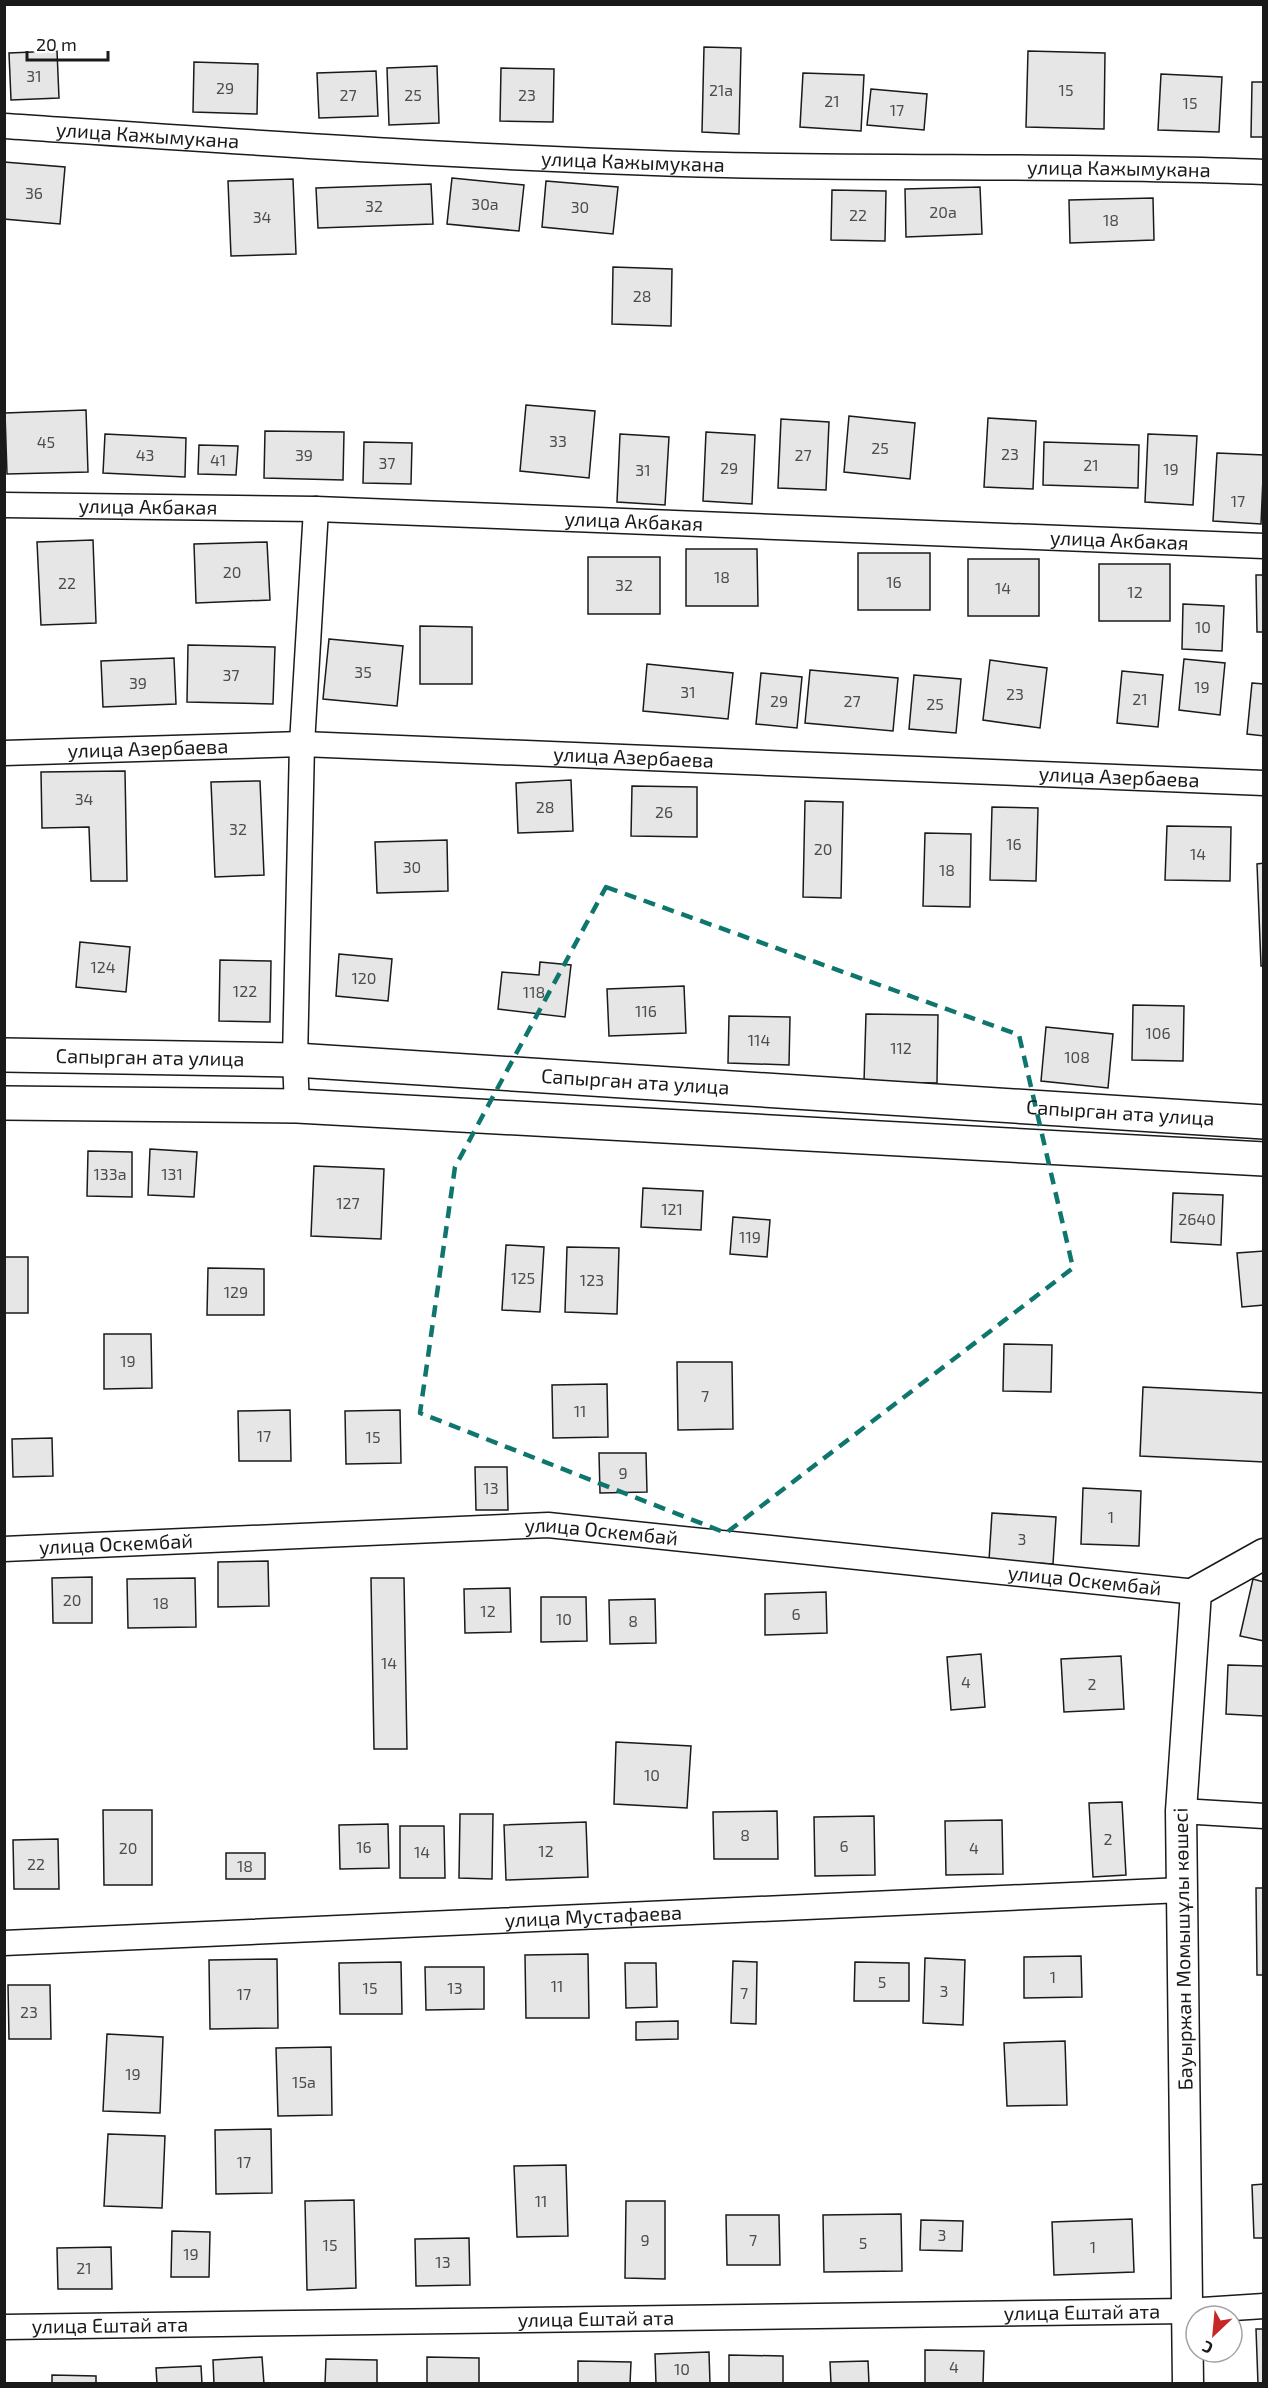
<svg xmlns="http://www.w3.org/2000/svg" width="1268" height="2388" font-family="'Exo 2',sans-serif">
<rect width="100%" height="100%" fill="#fff"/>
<g fill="#e6e6e6" stroke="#1a1a1a" stroke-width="1.5">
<path d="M704 47 741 48 739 134 702 132Z"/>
<path d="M57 51 59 98 11 100 9 53Z"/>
<path d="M1028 51 1105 53 1104 129 1026 127Z"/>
<path d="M194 62 258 64 257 114 193 112Z"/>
<path d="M437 66 439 123 389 125 387 68Z"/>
<path d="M501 68 554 69 553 122 500 121Z"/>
<path d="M376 71 378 116 319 118 317 73Z"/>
<path d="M803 73 864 75 861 131 800 127Z"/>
<path d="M1161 74 1222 77 1219 132 1158 130Z"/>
<path d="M1252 82H1264V137H1251Z"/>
<path d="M871 89 927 94 924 130 867 125Z"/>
<path d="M4 162 65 167 60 224 4 219Z"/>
<path d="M452 178 524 185 519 231 447 224Z"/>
<path d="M293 179 296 254 231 256 228 181Z"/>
<path d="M546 181 618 187 613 234 542 227Z"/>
<path d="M431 184 433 224 318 228 316 188Z"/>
<path d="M980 187 982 234 906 237 905 189Z"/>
<path d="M832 190 886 191 885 241 831 240Z"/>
<path d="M1153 198 1154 240 1070 243 1069 200Z"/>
<path d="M613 267 672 269 671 326 612 324Z"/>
<path d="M526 405 595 411 589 478 520 471Z"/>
<path d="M86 410 88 472 7 474 5 413Z"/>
<path d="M849 416 915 423 910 479 844 472Z"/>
<path d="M988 418 1036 421 1033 489 984 487Z"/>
<path d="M781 419 829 422 826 490 778 488Z"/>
<path d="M265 431 344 432 343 480 264 478Z"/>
<path d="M706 432 755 435 752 504 703 501Z"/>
<path d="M105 434 186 438 185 477 103 473Z"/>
<path d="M620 434 669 437 665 505 617 502Z"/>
<path d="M1148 434 1197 436 1193 505 1145 502Z"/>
<path d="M364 442 412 443 411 484 363 483Z"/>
<path d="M1044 442 1139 445 1138 488 1043 485Z"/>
<path d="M199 445 238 446 236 475 198 474Z"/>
<path d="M1217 453 1264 455 1261 524 1213 521Z"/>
<path d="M93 540 96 623 41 625 37 542Z"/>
<path d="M267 542 270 600 196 603 194 544Z"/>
<path d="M686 549H757L758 606H686Z"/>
<rect x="858" y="553" width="72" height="57"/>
<rect x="588" y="557" width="72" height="57"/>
<rect x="968" y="559" width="71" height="57"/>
<rect x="1099" y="564" width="71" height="57"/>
<path d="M1256 575H1264V632H1257Z"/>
<path d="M1183 604 1224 606 1222 651 1182 649Z"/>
<path d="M420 626 472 627V684H420Z"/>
<path d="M329 639 403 646 397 706 323 699Z"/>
<path d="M188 645 275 647 273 704 187 702Z"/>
<path d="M174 658 176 704 103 707 101 661Z"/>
<path d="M1184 659 1225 663 1220 715 1179 710Z"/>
<path d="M990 660 1047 668 1040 728 983 720Z"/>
<path d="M647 664 733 673 728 719 643 711Z"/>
<path d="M810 670 898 678 893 731 805 723Z"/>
<path d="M1122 671 1163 675 1158 727 1117 723Z"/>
<path d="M761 673 802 677 797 728 756 724Z"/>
<path d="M914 675 961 679 956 733 909 729Z"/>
<path d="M1252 683 1264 684V736L1247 734Z"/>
<path d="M125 771 127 881H91L89 827 42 828 41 772Z"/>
<path d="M571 780 573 831 518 833 516 783Z"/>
<path d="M260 781 264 875 215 877 211 782Z"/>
<path d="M632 786 697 787V837L631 836Z"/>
<path d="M805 801 843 802 841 898 803 897Z"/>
<path d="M992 807 1038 808 1036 881 990 880Z"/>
<path d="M1167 826 1231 827 1230 881 1165 880Z"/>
<path d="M925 833 971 834 970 907 923 906Z"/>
<path d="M447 840 448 891 377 893 375 842Z"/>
<path d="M1264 863V966H1261L1257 864Z"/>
<path d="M80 942 130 947 126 992 76 987Z"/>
<path d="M339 954 392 959 388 1001 336 996Z"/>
<path d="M220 960 271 961 270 1022 219 1021Z"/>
<path d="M540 962 571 965 565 1017 498 1009 502 972 539 975Z"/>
<path d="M684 986 686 1033 609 1036 607 989Z"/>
<path d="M1133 1005 1184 1006 1183 1061 1132 1060Z"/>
<path d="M866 1014 938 1015 937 1083 864 1082Z"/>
<path d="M729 1016 790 1017 789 1065 728 1063Z"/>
<path d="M1046 1027 1113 1034 1108 1088 1041 1081Z"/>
<path d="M150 1149 197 1152 194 1197 148 1195Z"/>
<path d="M88 1151 132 1152V1197L87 1196Z"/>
<path d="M314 1166 384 1169 381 1239 311 1236Z"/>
<path d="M643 1188 703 1191 701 1230 641 1227Z"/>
<path d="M1173 1193 1223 1195 1221 1245 1171 1242Z"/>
<path d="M733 1217 770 1220 767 1257 730 1254Z"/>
<path d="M506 1245 544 1247 540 1312 502 1310Z"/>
<path d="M567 1247 619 1248 617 1314 565 1312Z"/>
<path d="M1264 1251V1305L1242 1307 1237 1253Z"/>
<rect x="4" y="1257" width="24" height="56"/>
<path d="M208 1268 264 1269V1315H207Z"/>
<path d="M104 1334H151L152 1388 104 1389Z"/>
<path d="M1004 1344 1052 1345 1051 1392 1003 1391Z"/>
<path d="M677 1362H732L733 1429 678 1430Z"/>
<path d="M607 1384 608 1437 553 1438 552 1385Z"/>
<path d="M1143 1387 1264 1393V1462L1140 1456Z"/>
<path d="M290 1410 291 1461H239L238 1411Z"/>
<path d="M400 1410 401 1463 346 1464 345 1411Z"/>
<path d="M52 1438 53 1476 13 1477 12 1439Z"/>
<path d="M599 1453H646L647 1492 600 1493Z"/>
<path d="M475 1467H507L508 1510H476Z"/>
<path d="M1083 1488 1141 1491 1139 1546 1081 1544Z"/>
<path d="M992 1513 1056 1517 1053 1564 989 1560Z"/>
<path d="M268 1561 269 1606 218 1607V1562Z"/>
<path d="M92 1577V1623H53L52 1578Z"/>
<path d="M195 1578 196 1627 128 1628 127 1579Z"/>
<path d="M371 1578H404L407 1749H374Z"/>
<path d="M1253 1579 1264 1582V1641L1240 1636Z"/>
<path d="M510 1588 511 1632 465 1633 464 1589Z"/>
<path d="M826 1592 827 1633 765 1635V1594Z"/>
<path d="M541 1597H586L587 1641 541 1642Z"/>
<path d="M655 1599 656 1643 610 1644 609 1600Z"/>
<path d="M981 1654 985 1707 951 1710 947 1657Z"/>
<path d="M1121 1656 1124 1709 1064 1712 1061 1659Z"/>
<path d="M1228 1665 1264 1666V1716L1226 1714Z"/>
<path d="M616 1742 691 1746 687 1808 614 1804Z"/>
<path d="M1122 1802 1126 1875 1093 1877 1089 1803Z"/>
<path d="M103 1810H152V1885H104Z"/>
<path d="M777 1811 778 1859H714L713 1812Z"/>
<path d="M460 1814H493L492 1879 459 1878Z"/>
<path d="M874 1816 875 1875 815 1876 814 1817Z"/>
<path d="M1002 1820 1003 1874 946 1875 945 1821Z"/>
<path d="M586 1822 588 1877 506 1880 504 1825Z"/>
<path d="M388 1824 389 1868 340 1869 339 1825Z"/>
<path d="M400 1826H444L445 1878H400Z"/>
<path d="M58 1839 59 1889H14L13 1840Z"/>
<rect x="226" y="1853" width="39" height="26"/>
<path d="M1256 1888H1264V1975H1257Z"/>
<path d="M588 1954 589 2018H526L525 1955Z"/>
<path d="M1081 1956 1082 1997 1024 1998V1957Z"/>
<path d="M925 1958 965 1960 963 2025 923 2023Z"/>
<path d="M277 1959 278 2028 210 2029 209 1960Z"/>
<path d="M733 1961 757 1962 756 2024 731 2023Z"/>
<path d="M401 1962 402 2014H340L339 1963Z"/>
<path d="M855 1962 909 1963V2001H854Z"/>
<path d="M625 1963H656L657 2007 626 2008Z"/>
<path d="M425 1967H484V2009L426 2010Z"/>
<path d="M8 1985H50L51 2039H9Z"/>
<path d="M678 2021V2039L636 2040V2022Z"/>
<path d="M107 2034 163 2037 160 2113 103 2111Z"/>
<path d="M1065 2041 1067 2105 1007 2106 1004 2043Z"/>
<path d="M331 2047 332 2115 278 2116 276 2048Z"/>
<path d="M271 2129 272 2193 216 2194 215 2130Z"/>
<path d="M108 2134 165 2136 162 2208 104 2206Z"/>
<path d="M566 2165 568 2236 517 2237 514 2166Z"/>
<path d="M1264 2184V2238H1254L1252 2185Z"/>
<path d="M354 2200 356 2288 307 2290 305 2201Z"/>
<path d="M626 2201H665V2279L625 2278Z"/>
<path d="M901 2214 902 2271 824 2272 823 2215Z"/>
<path d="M726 2215H779L780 2265H727Z"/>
<path d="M1132 2219 1134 2272 1054 2275 1052 2222Z"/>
<path d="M921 2220 963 2221 962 2251 920 2250Z"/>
<path d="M172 2231 210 2232 209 2277H171Z"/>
<path d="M469 2238 470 2285 416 2286 415 2239Z"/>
<path d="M111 2247 112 2289H58L57 2248Z"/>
<path d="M1256 2329H1264V2384H1258Z"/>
<path d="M925 2350 984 2351 983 2384H925Z"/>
<path d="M709 2352 710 2384H656L655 2354Z"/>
<path d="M729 2355 783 2356V2384H729Z"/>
<path d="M262 2357 264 2384H214L213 2360Z"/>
<path d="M427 2357 479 2358V2384H427Z"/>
<path d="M326 2359 377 2360V2384H325Z"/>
<path d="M578 2361 631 2362 630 2384H578Z"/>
<path d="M868 2361 869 2384H831L830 2362Z"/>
<path d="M201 2366 202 2384H157L156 2368Z"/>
<path d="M52 2375 96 2376V2384H52Z"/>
</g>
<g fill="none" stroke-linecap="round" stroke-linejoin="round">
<g stroke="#1a1a1a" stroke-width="27">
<g id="minor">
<path id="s1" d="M4 126C244 142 485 159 725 165 905 169 1084 165 1264 172"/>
<path id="s2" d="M4 505 316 509 1264 546"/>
<path id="s3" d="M4 753 302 744 1264 783"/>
<path d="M297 1106 295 1060 302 744 316 509"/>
<path id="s4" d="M4 1549 548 1525 1196 1592"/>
<path d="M1181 1811 1264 1816"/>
<path id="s5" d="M4 1943 1182 1890"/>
<path id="s6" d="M4 2327 1187 2311 1264 2306"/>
</g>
</g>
<g stroke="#1a1a1a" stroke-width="33">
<path id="tertiary" d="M1188 2384 1181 1811 1196 1592 1264 1554"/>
</g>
<g stroke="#1a1a1a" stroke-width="36">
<g id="primary">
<path id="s7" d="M4 1055 295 1060 1264 1122"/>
<path d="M4 1103 297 1106 1264 1159"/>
</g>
</g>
<use href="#minor" stroke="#fff" stroke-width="24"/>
<use href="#tertiary" stroke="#fff" stroke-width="30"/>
<use href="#primary" stroke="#fff" stroke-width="33"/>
</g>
<path fill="none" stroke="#0f766e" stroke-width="4.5" stroke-dasharray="12 8" stroke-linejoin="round" d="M606 887 1019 1035 1073 1268 726 1533 420 1413 455 1167Z"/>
<g text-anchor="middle" stroke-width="4.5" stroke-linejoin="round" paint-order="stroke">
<g font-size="16" fill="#4d4d4d">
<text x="34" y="82">31</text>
<text x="225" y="94">29</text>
<text x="721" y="96">21а</text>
<text x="1066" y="96">15</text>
<text x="348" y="101">27</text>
<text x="413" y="101">25</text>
<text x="527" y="101">23</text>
<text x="832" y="107">21</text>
<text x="1190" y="109">15</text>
<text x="897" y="116">17</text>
<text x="34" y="199">36</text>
<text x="485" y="210">30а</text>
<text x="374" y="212">32</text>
<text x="580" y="213">30</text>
<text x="943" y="218">20а</text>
<text x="858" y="221">22</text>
<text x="262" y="223">34</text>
<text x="1111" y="226">18</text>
<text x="642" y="302">28</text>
<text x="558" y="447">33</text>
<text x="46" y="448">45</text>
<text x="880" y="454">25</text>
<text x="1010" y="460">23</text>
<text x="145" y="461">43</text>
<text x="304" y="461">39</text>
<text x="803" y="461">27</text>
<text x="218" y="466">41</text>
<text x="387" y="469">37</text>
<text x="1091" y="471">21</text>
<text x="729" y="474">29</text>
<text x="1171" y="475">19</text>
<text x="643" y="476">31</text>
<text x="1238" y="507">17</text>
<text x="232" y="578">20</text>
<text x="722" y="583">18</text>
<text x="894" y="588">16</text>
<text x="67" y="589">22</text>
<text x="624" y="591">32</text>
<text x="1003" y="594">14</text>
<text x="1135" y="598">12</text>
<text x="1203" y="633">10</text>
<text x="363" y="678">35</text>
<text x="231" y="681">37</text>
<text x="138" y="689">39</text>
<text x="1202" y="693">19</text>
<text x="688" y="698">31</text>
<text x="1015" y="700">23</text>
<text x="1140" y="705">21</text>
<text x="779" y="707">29</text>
<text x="852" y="707">27</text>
<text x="935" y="710">25</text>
<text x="84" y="805">34</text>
<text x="545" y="813">28</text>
<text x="664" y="818">26</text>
<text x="238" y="835">32</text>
<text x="1014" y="850">16</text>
<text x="823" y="855">20</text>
<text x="1198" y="860">14</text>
<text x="412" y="873">30</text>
<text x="947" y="876">18</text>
<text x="103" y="973">124</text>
<text x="364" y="984">120</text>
<text x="245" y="997">122</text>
<text x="534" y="998">118</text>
<text x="646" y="1017">116</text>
<text x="1158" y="1039">106</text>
<text x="759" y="1046">114</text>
<text x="901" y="1054">112</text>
<text x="1077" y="1063">108</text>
<text x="110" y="1180">133а</text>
<text x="172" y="1180">131</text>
<text x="348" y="1209">127</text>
<text x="672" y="1215">121</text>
<text x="1197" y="1225">2640</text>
<text x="750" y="1243">119</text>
<text x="523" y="1284">125</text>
<text x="592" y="1286">123</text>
<text x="236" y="1298">129</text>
<text x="128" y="1367">19</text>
<text x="705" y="1402">7</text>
<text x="580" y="1417">11</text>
<text x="264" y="1442">17</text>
<text x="373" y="1443">15</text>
<text x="623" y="1479">9</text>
<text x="491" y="1494">13</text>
<text x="1111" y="1523">1</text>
<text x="1022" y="1545">3</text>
<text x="72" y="1606">20</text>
<text x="161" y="1609">18</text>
<text x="488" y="1617">12</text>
<text x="796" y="1620">6</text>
<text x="564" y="1625">10</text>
<text x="633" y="1627">8</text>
<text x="389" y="1669">14</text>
<text x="966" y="1688">4</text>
<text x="1092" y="1690">2</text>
<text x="652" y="1781">10</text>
<text x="745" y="1841">8</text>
<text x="1108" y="1845">2</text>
<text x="844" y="1852">6</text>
<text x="364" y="1853">16</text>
<text x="128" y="1854">20</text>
<text x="974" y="1854">4</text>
<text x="546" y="1857">12</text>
<text x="422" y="1858">14</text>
<text x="36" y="1870">22</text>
<text x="245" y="1872">18</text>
<text x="1053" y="1983">1</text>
<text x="882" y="1988">5</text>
<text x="557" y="1992">11</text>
<text x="370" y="1994">15</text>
<text x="455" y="1994">13</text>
<text x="944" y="1997">3</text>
<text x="744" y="1999">7</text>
<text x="244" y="2000">17</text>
<text x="29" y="2018">23</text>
<text x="133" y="2080">19</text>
<text x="304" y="2088">15а</text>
<text x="244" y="2168">17</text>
<text x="541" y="2207">11</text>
<text x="942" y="2241">3</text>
<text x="645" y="2246">9</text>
<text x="753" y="2246">7</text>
<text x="863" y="2249">5</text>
<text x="330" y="2251">15</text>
<text x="1093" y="2253">1</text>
<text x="191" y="2260">19</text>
<text x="443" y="2268">13</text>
<text x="84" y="2274">21</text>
<text x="954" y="2373">4</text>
<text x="682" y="2375">10</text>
</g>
<g font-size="20" fill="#1a1a1a" stroke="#fff">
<text dy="7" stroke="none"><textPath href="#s1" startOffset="144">улица Кажымукана</textPath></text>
<text dy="7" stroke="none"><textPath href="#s1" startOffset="630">улица Кажымукана</textPath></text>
<text dy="7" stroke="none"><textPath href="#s1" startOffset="1116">улица Кажымукана</textPath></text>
<text dy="7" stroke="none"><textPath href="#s2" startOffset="144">улица Акбакая</textPath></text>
<text dy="7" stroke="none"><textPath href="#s2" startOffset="630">улица Акбакая</textPath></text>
<text dy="7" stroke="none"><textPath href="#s2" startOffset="1116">улица Акбакая</textPath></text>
<text dy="7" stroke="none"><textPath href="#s3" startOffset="144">улица Азербаева</textPath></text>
<text dy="7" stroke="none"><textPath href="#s3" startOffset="630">улица Азербаева</textPath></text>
<text dy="7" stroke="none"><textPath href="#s3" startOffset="1116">улица Азербаева</textPath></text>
<text dy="7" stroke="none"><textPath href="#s7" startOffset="146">Сапырган ата улица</textPath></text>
<text dy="7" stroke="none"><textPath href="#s7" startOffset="632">Сапырган ата улица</textPath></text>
<text dy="7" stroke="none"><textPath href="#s7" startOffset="1118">Сапырган ата улица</textPath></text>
<text dy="7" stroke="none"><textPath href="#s4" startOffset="598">улица Оскембай</textPath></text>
<text dy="7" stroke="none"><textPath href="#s4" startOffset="112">улица Оскембай</textPath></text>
<text dy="7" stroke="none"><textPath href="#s4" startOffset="1084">улица Оскембай</textPath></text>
<text dy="7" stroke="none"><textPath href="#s5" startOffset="590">улица Мустафаева</textPath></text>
<text transform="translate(1183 1949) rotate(-91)" y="7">Бауыржан Момышұлы көшесі</text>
<text dy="7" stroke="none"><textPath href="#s6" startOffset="1078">улица Ештай ата</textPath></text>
<text dy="7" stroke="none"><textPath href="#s6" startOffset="592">улица Ештай ата</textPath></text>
<text dy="7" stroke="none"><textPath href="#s6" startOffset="106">улица Ештай ата</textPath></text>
</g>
</g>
<rect width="1268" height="2388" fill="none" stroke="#1a1a1a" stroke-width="12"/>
<g transform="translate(1214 2334) rotate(206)"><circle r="28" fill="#ffffff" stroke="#a3a3a3" stroke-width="1.5"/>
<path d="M0-4.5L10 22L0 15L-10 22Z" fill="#c62828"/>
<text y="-9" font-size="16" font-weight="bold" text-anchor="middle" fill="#1a1a1a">С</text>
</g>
<path d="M27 51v9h81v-9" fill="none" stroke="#1a1a1a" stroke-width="3"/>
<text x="36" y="51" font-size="18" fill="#1a1a1a" stroke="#ffffff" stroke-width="4.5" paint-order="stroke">20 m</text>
</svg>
